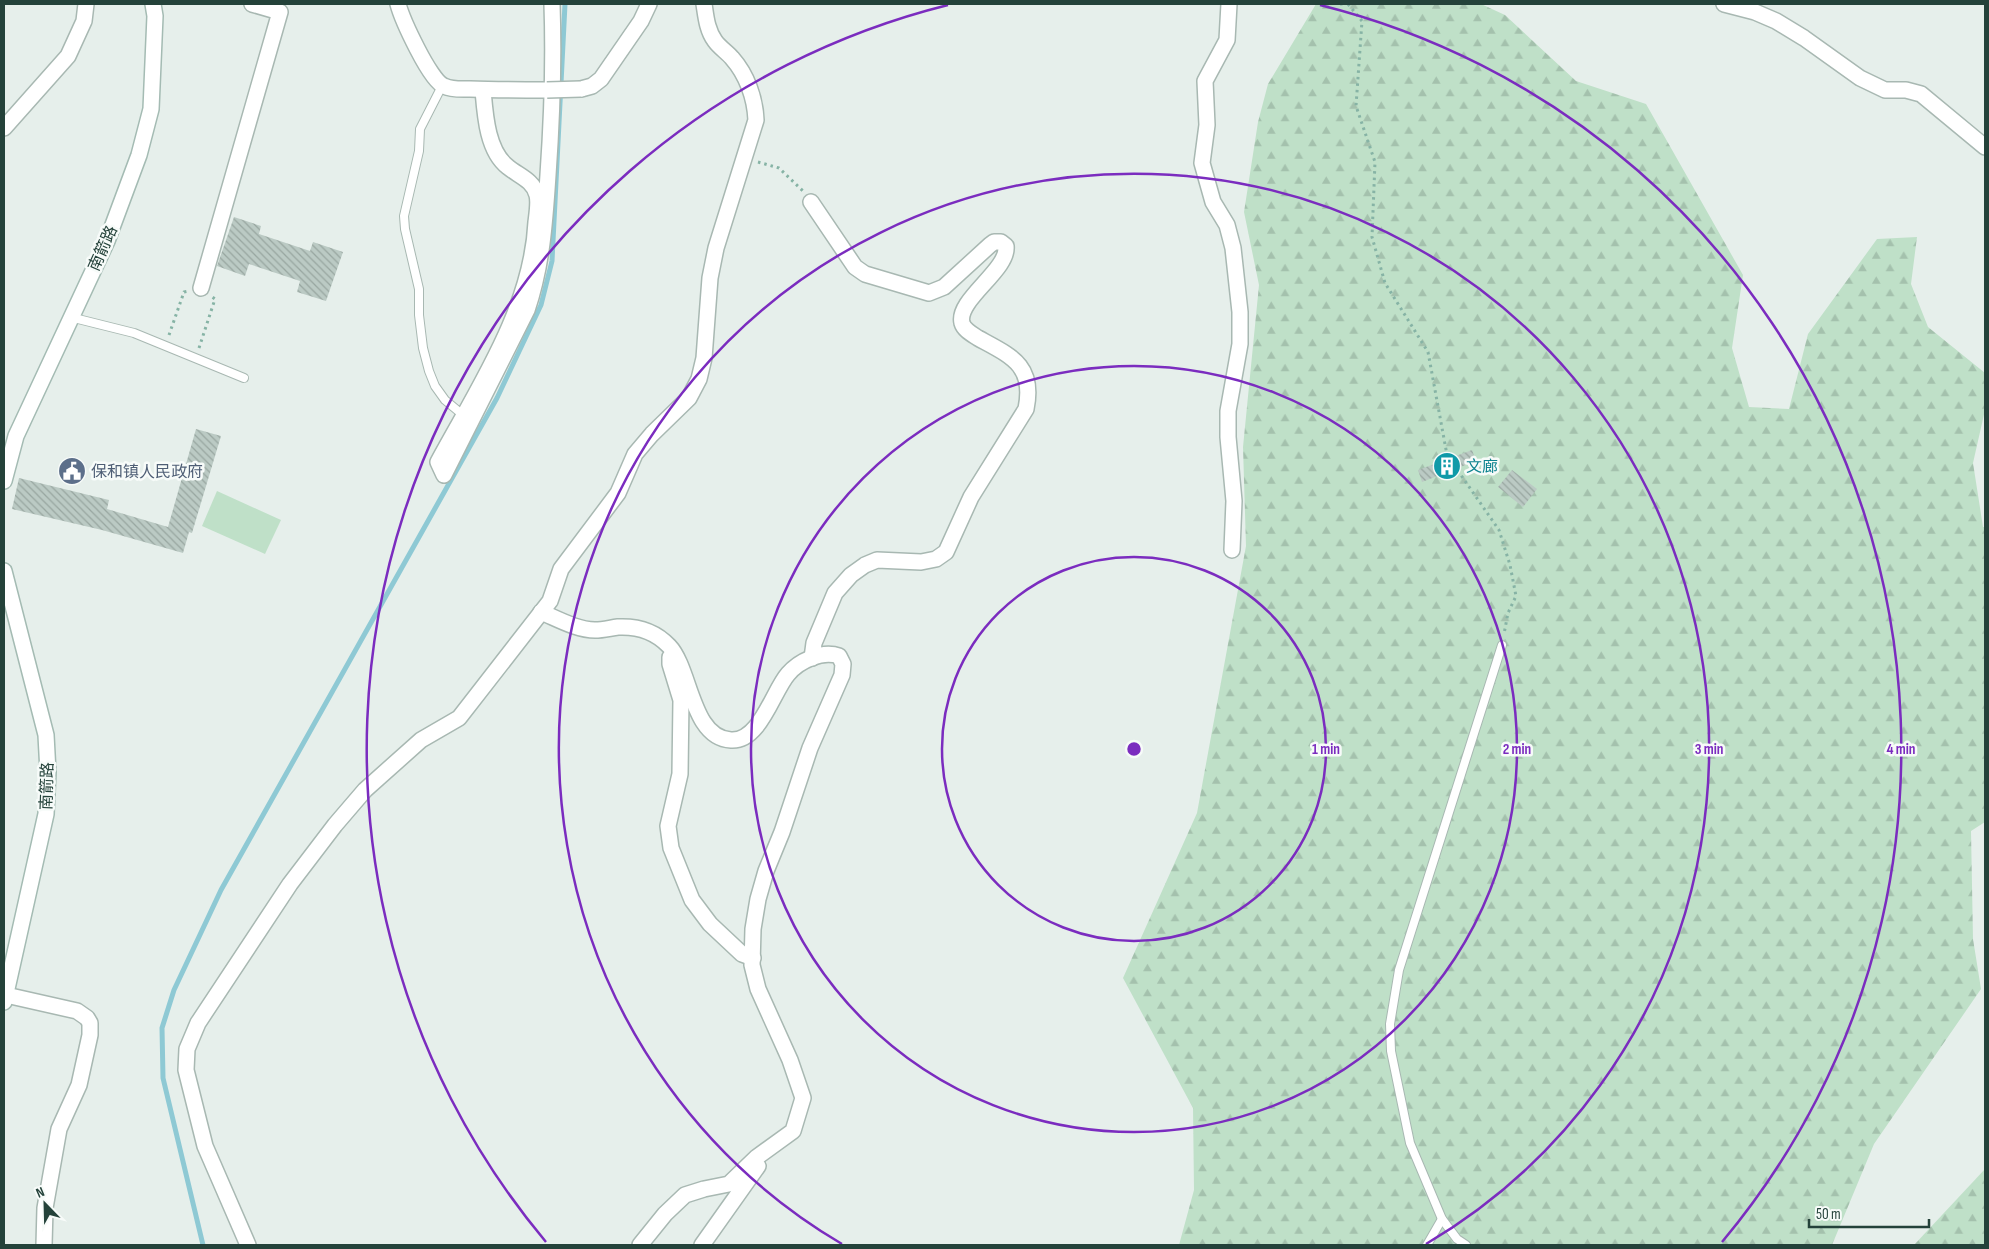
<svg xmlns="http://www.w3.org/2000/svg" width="1989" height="1249" font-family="'Sofia Sans Condensed','Noto Sans SC',sans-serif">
<defs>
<pattern id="forest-firs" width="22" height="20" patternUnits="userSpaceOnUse" patternTransform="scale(1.25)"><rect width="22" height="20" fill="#bfe0c8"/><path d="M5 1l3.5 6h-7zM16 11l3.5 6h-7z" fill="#a4c1ad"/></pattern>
<pattern id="building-back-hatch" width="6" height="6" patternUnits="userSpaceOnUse" patternTransform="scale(1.25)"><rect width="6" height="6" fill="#bbcac4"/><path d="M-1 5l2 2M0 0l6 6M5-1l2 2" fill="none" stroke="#98a6a0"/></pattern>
</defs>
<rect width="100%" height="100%" fill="#e6efeb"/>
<path fill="#bfe0c8" d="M217 491 281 520 265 554 202 526Z"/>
<g fill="url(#forest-firs)">
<path d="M1316 4H1481L1505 15 1576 81 1646 104 1743 275 1732 348 1749 407 1789 409 1808 334 1877 239 1917 237 1911 284 1928 327 1985 373V410L1973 463 1983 527H1985V822L1971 831 1973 939 1981 989 1874 1144 1832 1245H1179L1194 1190 1193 1108 1123 978 1197 813 1246 546 1243 447 1259 285 1244 212 1258 122 1268 84Z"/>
<path d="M1985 1169V1245H1914Z"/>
</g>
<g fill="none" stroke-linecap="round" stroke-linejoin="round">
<path stroke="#8ec9d4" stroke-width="5" d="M203 1245 163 1078 162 1028 174 990 221 890 497 398 541 305 552 261 565 4"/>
</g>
<g fill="url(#building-back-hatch)">
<path d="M234 217 261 226 259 234 310 251 313 242 343 252 326 301 297 292 300 281 249 264 245 276 217 266Z"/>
<path d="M196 429 221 436 192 533 189 532 183 553 102 530 12 509 19 478 109 500 107 509 168 527Z"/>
<path d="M1472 450 1476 461 1422 482 1418 470Z"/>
<path d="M1512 470 1537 489 1523 507 1498 487Z"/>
</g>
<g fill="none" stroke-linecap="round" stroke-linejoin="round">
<g stroke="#a8b8b2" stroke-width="10">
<g id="lane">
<path d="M442 86 420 129 419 151 404 216 405 229 419 289V315L423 348 429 371 435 386 445 400 463 415"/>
<path d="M70 317 134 333 244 378"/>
<path d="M1427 1245 1442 1219"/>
<path d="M1466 1245 1457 1239 1442 1219 1410 1143 1391 1051 1390 1024 1399 970 1502 645"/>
</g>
</g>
<g stroke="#a8b8b2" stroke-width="18">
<g id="street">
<path d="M398 4C402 19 430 81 444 86 452 90 462 89 470 89 496 90 521 90 547 90"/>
<path d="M1229 4 1227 40 1205 81 1207 125 1202 163 1213 202 1227 225 1233 248 1240 312V344L1228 411V437L1234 501 1232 550"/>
<path d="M1724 4 1755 12 1776 21 1804 38 1860 78 1885 90H1906L1921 94 1985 147"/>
<path d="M581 89 592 86 601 79 641 21 649 4"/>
<path d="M483 90C485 114 487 151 508 167 519 176 533 180 537 195 539 202 537 214 536 222 532 308 478 388 438 462L444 475 527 310C542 266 545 221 548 175 552 118 554 61 552 4"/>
<path d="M4 128 68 56 84 21 86 4"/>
<path d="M811 202 855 267 865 274 929 293 944 287 990 245 994 242H1001L1006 246C1009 270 956 300 962 323 964 330 972 334 978 338 1011 356 1035 365 1026 409L971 497 946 552 936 559 921 562 877 560 865 565 851 575 835 593 814 643 812 658"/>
<path d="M201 288 280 12 252 4"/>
<path d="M541 612C558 619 577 630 595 630 603 630 610 628 618 627 638 626 655 631 669 646 691 669 691 738 731 740 760 742 773 691 788 674 799 661 822 650 839 656L843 664 842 675 810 748 782 832 766 871 758 899 753 929 752 965 758 989 790 1060 803 1098 793 1131 757 1157 729 1184 704 1189 685 1195 665 1214 640 1245"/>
<path d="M670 657V664L681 700 680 774 668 826 671 848 692 900 710 924 742 954 753 958"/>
<path d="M6 995 77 1011 87 1018 90 1023V1035L79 1085 59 1129 45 1208 44 1245"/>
<path d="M248 1245 205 1146 186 1070 187 1049 198 1023 290 884 335 825 365 790 421 740 459 718 550 601 561 569 618 493 635 454 652 434 689 398 699 379 704 358 710 278 716 248 756 120C755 98 747 75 732 58 727 52 720 48 715 41 707 30 706 17 704 4"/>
<path d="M702 1245 758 1166"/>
</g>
</g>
<g stroke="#a4bbb3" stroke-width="18">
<g id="secondary">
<path d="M4 481 16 436 107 241 139 155 151 109 155 16 153 4"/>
<path d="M4 571 46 735 48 772 46 814 4 1002"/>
</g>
</g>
<g stroke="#86b3a5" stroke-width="3" stroke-dasharray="2.5 4" stroke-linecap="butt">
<path d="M1340 4H1343"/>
<path d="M1348 4 1362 21 1356 106 1375 162 1372 237 1385 283 1428 352 1447 455 1499 530 1510 565 1516 596 1508 613 1504 634"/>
<path d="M758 162 779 168 803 191"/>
<path d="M169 335 184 292 189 291"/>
<path d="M199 348 215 299 211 296"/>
</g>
<use href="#lane" stroke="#fff" stroke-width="8"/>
<use href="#street" stroke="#fff" stroke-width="15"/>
<use href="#secondary" stroke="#fff" stroke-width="15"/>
<g stroke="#a8b8b2" stroke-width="18" stroke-linecap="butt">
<path id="street-bridge" d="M547 90 581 89"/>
</g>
<use href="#street-bridge" stroke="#fff" stroke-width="15"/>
</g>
<g fill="none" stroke="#7b2cbf" stroke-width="2.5">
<circle cx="1134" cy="749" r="192"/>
<circle cx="1134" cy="749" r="383"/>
<path d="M842 1244A575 575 0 1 1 1426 1244"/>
<path d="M546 1242A767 767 0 0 1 948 5M1320 5A767 767 0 0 1 1722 1242"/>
</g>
<defs>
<g id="building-disc" transform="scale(1.4375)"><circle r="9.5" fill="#0f9aa8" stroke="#f7fbf9"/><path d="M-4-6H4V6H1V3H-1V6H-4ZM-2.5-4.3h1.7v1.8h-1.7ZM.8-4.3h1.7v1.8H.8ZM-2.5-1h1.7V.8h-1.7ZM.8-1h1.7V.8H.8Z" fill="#fff"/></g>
<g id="civic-disc" transform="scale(1.4375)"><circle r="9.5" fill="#5c6f8a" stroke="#f7fbf9"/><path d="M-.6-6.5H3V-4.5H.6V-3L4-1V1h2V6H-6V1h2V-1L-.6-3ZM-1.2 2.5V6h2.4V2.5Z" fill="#fff"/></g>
</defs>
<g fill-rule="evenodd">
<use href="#building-disc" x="1447" y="466"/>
<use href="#civic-disc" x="72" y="471"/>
</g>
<g text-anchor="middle" stroke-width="5" stroke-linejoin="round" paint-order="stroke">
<g font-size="16" fill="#24423a" stroke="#f7fbf9">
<text transform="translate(102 248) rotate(-66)" y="6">南箭路</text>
<text transform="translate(46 786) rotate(-88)" y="6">南箭路</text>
</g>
<g font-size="16" fill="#0d838f" stroke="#f7fbf9" text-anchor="start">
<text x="1466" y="472">文廊</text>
</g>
<g font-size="16" fill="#4e5e75" stroke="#f7fbf9" text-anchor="start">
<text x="91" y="477">保和镇人民政府</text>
</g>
</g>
<circle cx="1134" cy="749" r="8" fill="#7b2cbf" stroke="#f7fbf9" stroke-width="2.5"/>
<g font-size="15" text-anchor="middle" font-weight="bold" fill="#7b2cbf" stroke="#f7fbf9" stroke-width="5" stroke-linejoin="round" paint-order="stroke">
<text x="1326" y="754">1 min</text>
<text x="1517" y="754">2 min</text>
<text x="1709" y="754">3 min</text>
<text x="1901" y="754">4 min</text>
</g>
<rect width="1989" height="1249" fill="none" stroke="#24423a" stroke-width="10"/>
<g transform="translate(45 1204) rotate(337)" stroke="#f7fbf9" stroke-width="4" paint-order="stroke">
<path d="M0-4L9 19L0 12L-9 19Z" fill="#24423a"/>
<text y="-8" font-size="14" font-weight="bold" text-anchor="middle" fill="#24423a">N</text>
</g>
<path d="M1809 1219v8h120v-8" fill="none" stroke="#24423a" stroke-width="2.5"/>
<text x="1816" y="1219" font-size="15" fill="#24423a" stroke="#f7fbf9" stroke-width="4" paint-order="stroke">50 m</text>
</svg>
